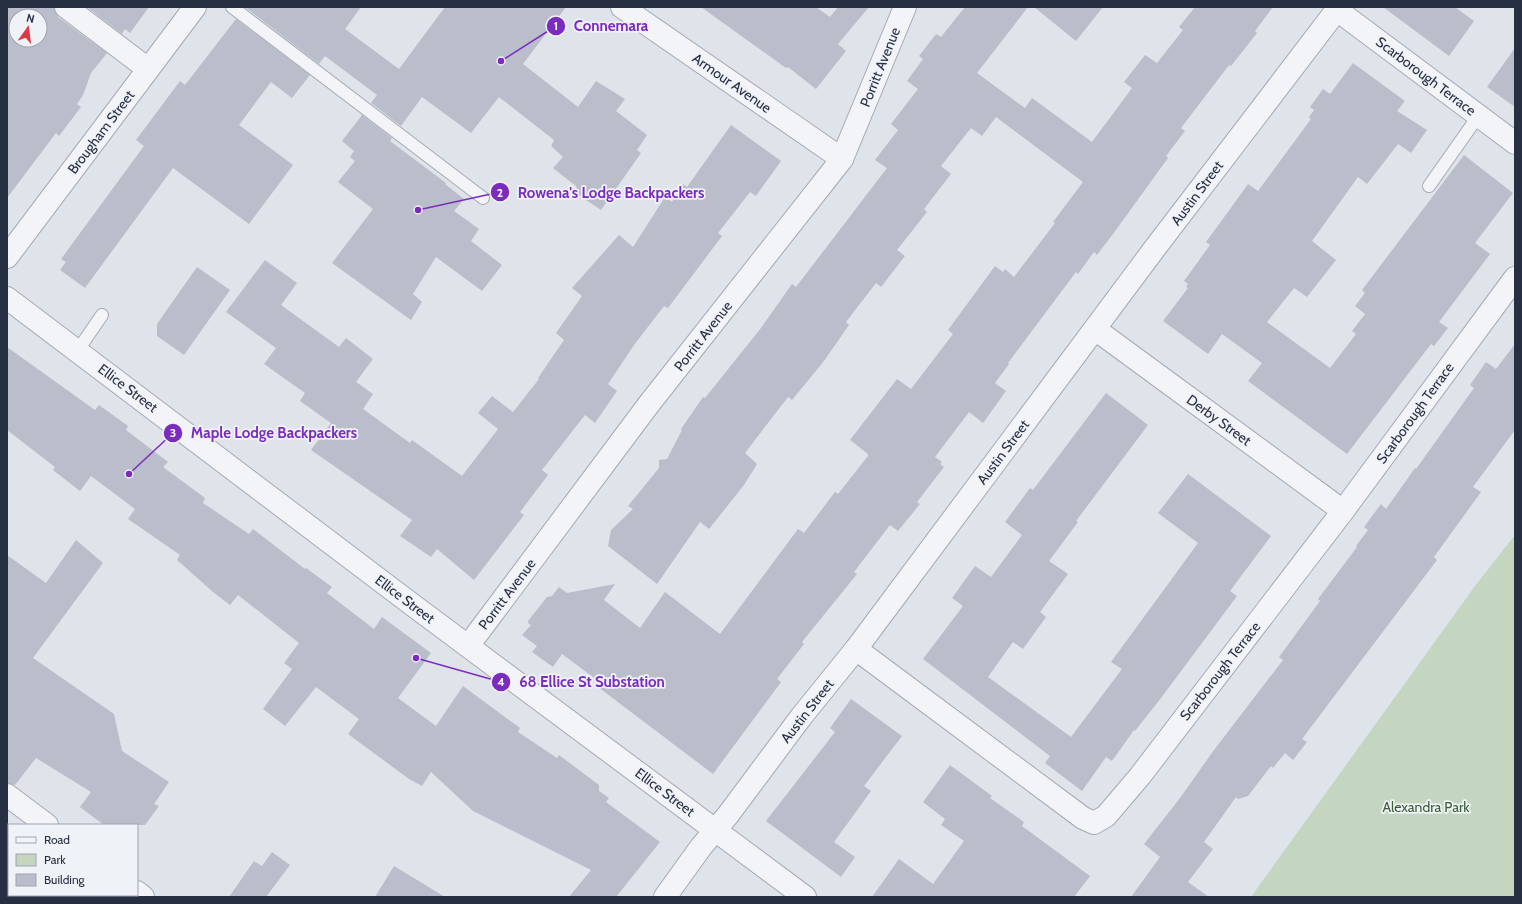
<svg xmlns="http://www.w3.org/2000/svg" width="1522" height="904" font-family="Cabin,sans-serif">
<rect width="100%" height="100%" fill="#dfe3ea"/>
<path fill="#c4d5c0" d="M1515 535V897H1251L1475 586Z"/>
<g fill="#b9beca" fill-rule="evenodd">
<path d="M7 7H54L58 17 107 53 91 73 83 95 77 104 81 107 59 136 56 133 7 198ZM16 16H40V40H16Z"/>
<path d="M87 7H149L130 33 125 29 122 34Z"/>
<path d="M245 7H361L345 29 399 69 445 7H566L523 64 578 107 596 81 625 99 616 111 647 135 637 150 641 153 601 210 573 191 577 187 553 168 563 157 551 146 554 140 499 97 471 133 422 97 401 126 371 103 377 95 325 56 319 64Z"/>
<path d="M701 7H816L830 17 838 7H869L838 44 846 51 816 89 788 67 786 68Z"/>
<path d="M965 7H1028L977 73 1025 108 1032 98 1092 142 1132 88 1124 82 1145 55 1157 63 1183 30 1179 27 1195 7H1273L1255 31 1257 33 1231 66 1229 65 1181 128 1185 131 1166 156 1168 158 1113 234 1097 255 1094 252 1078 274 1076 272 1008 363 1009 364 995 383 1006 391 983 423 969 412 935 457 942 462 940 464 944 467 917 502 920 504 898 531 890 525 854 572 857 574 802 642 804 644 777 679 781 682 713 774 598 687 601 683 562 654 553 667 532 652 537 646 522 635 531 625 528 623V621L547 597 552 596 559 587 567 593 615 584 604 600 640 628 665 592 720 634 798 529 804 533 835 492 838 494 868 456V454L850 440 897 379 911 389 953 334 948 330 995 266 1003 272 1005 269 1014 277 1055 223 1053 222 1083 182 996 117 982 136 971 128 941 166 951 174 924 209 927 212 897 250 905 256 881 287 876 283 846 322 849 325 824 361 792 400 788 397 745 453 757 464 744 485 709 529 700 522 657 584 608 546 611 530 633 509 628 506 659 468V460L667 459 682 430 681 429 703 397 705 398 761 328 792 284 796 287 887 168 875 160 898 130 891 124 918 89 907 81 923 59 919 56 936 34 941 37Z"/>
<path d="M1034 7H1103L1076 41Z"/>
<path d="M1383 7H1455L1474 21 1449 56Z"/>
<path d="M236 19 310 75 292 98 271 82 239 125 293 165 249 224 173 168 85 288 60 270 66 262 61 259 144 146 136 140 180 81 185 85Z"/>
<path d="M1515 48V107L1487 87Z"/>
<path d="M1353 63 1405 101 1397 111 1427 130 1411 153 1398 144 1367 184 1358 177 1312 241 1336 260 1307 297 1294 288 1267 322 1330 368 1356 334 1352 331 1365 314 1355 306 1365 293 1362 290 1464 155 1513 193 1475 243 1490 254 1439 322 1448 328 1434 346 1431 344 1347 454 1248 381 1262 363 1222 334 1208 354 1163 321 1188 288 1186 287 1188 284 1184 281 1210 245 1206 242 1233 205 1248 184 1258 191 1311 119 1309 117 1314 110 1310 107 1323 89 1330 94Z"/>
<path d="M362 115 392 138 390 141 446 183 445 184 464 199 454 211 479 229 471 241 502 265 482 291 436 257 413 294 422 302 411 320 332 263 373 209 338 182 355 161 350 157 354 151 342 141Z"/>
<path d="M731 125 781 161 756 196 750 192 718 233 722 236 668 308 664 306 634 345 608 384 617 391 595 423 585 415 542 470 548 475 520 512 524 515 474 580 437 549 431 557 400 536 412 520 311 450 331 423 300 401 305 393 264 364 276 348 226 312 265 260 297 283 281 305 339 347 346 338 373 359 356 382 373 394 363 409 410 443 412 440 462 476 498 429 478 413 492 396 513 412 539 379 538 378 564 340 556 333 582 296 572 288 619 235 633 247 665 197 672 202 683 184 687 187Z"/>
<path d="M197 267 230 290 184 355 157 336V324Z"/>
<path d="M1515 344V430L1473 487 1481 492 1434 557 1437 560 1302 739 1307 742 1293 760 1285 753 1273 768 1271 766 1248 796 1238 799 1236 797 1204 842 1213 849 1188 882 1209 897H1131L1160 857 1144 844 1180 798 1214 750 1283 660 1279 657 1320 601 1318 599 1357 547 1356 546 1368 530 1364 527 1381 504 1386 509 1415 468 1416 469 1474 388 1470 385 1486 362 1496 369Z"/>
<path d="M7 347 95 410 99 405 128 426 126 430 168 462 163 467 205 498 203 503 249 534 253 529 305 569 306 568 332 587 327 593 374 629 382 617 431 653 398 698 436 726 463 686 520 728 518 732 557 758 559 755 599 785V791L609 798 606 802 660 842 616 897H569L591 870 473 811 431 772 422 786 409 779 348 734 359 719 316 687 285 726 263 709 292 669 284 663 299 643 238 595 230 605 213 592 177 560 180 555 128 519 135 509 91 476 80 491 53 470 55 467 7 430Z"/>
<path d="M1106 393 1148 425 1076 521 1078 522 1049 561 1068 574 1040 612 1046 617 1023 649 1013 642 988 677 1071 737 1122 669 1111 662 1198 543 1158 513 1188 474 1271 536 1230 591 1237 596 1161 698 1135 731 1134 730 1112 761 1106 757 1082 791 1045 763 1050 756 923 659 963 606 952 598 975 566 991 577 1022 535 1005 522 1030 488 1033 490Z"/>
<path d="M76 540 103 563 33 658 114 714 122 751 169 782 154 804 159 806 145 825H104L80 807 91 792 36 758 15 785 7 783V555L46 583Z"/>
<path d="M851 699 902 736 864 786 871 791 834 842 855 857 841 877 766 821 835 732 830 728Z"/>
<path d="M950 765 992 796 990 798 1024 822 1022 826 1090 876 1074 897H872L899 859 933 884 964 841 941 825 945 819 923 802Z"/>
<path d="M272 852 290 865 266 897H229L254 861 262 866Z"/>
<path d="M394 866 445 897H375Z"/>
</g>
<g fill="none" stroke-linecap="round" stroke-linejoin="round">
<g stroke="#a4a9b5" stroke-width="14">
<g id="service">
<path d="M232 7 483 198"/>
<path d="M1429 186 1479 115"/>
<path d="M78 350 102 315"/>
</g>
</g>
<g stroke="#a4a9b5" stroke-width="24">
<g id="minor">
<path d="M66 7 148 69"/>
<path d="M622 7 842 159"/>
<path d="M1337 10 1515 143"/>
<path d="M7 257 195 7"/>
<path d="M7 298 410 603 805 897"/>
<path d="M1095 329 1343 511"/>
<path d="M468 646 649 404 842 159 905 7"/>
<path d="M856 649 1083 818 1094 823 1106 816 1140 776 1343 511 1515 278"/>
<path d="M7 795 47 825"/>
<path d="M137 892 143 897"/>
<path d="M665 897 701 847 728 815 801 717 856 649 1155 248 1339 7"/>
</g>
</g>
<g stroke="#858fa2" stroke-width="24">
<g id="trunk">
<path d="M7 863 9 864"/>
<path d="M48 895 51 897"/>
</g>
</g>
<use href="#service" stroke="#f3f4f8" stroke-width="12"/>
<use href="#minor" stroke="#f3f4f8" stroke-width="22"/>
<use href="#trunk" stroke="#fff" stroke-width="22"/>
</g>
<g text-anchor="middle" stroke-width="3.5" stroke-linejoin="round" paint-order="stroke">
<g font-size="14" fill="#272f43" stroke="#eff2f7">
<text transform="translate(880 67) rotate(-68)" y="5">Porritt Avenue</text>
<text transform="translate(1426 76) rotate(37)" y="5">Scarborough Terrace</text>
<text transform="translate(732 83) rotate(35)" y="5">Armour Avenue</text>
<text transform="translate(101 132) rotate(-53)" y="5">Brougham Street</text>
<text transform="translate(1197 193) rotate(-53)" y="5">Austin Street</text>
<text transform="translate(703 336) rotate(-52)" y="5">Porritt Avenue</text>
<text transform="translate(128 388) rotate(37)" y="5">Ellice Street</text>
<text transform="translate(1415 413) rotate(-54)" y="5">Scarborough Terrace</text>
<text transform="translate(1219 420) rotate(36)" y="5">Derby Street</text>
<text transform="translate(1003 452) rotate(-53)" y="5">Austin Street</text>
<text transform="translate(507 594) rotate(-53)" y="5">Porritt Avenue</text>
<text transform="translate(405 599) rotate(37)" y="5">Ellice Street</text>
<text transform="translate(1220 671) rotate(-52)" y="5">Scarborough Terrace</text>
<text transform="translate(807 711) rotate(-52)" y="5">Austin Street</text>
<text transform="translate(665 792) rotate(37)" y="5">Ellice Street</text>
</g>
<g font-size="14" fill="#386033" stroke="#eff2f7">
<text x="1426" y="812">Alexandra Park</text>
</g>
</g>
<path fill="none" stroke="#7b2cbf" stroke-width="1.5" d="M501 61L556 26M418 210L500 192M129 474L173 433M416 658L501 682"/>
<g fill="#7b2cbf" stroke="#eff2f7" stroke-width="1.5">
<circle cx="501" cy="61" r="4"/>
<circle cx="418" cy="210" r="4"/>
<circle cx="129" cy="474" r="4"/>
<circle cx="416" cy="658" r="4"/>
<circle cx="556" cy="26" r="10"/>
<circle cx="500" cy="192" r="10"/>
<circle cx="173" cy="433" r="10"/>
<circle cx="501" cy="682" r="10"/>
</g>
<g font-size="12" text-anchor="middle" font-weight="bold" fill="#fff">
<text x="556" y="30">1</text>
<text x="500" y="197">2</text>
<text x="173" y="437">3</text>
<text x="501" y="686">4</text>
</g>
<g font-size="15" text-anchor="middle" font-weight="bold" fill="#7b2cbf" stroke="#eff2f7" stroke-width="3.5" stroke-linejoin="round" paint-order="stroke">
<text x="611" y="31">Connemara</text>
<text x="611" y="198">Rowena's Lodge Backpackers</text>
<text x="274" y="438">Maple Lodge Backpackers</text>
<text x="592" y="687">68 Ellice St Substation</text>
</g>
<rect width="1522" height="904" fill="none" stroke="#272f43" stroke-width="16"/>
<rect x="8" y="824" width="130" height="72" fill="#eff2f7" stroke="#9fa4af"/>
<rect x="16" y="837" width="20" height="6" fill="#f3f4f8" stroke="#9fa4af"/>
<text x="44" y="844" font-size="12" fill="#272f43">Road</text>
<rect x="16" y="854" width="20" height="12" fill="#c4d5c0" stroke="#9fa4af"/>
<text x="44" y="864" font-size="12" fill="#272f43">Park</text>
<rect x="16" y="874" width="20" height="12" fill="#b9beca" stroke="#9fa4af"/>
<text x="44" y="884" font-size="12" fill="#272f43">Building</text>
<g transform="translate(28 28) rotate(14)"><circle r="19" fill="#eff2f7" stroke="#9fa4af"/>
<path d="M0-3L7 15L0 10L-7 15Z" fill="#db3946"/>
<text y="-6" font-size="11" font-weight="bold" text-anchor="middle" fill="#272f43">N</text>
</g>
</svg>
